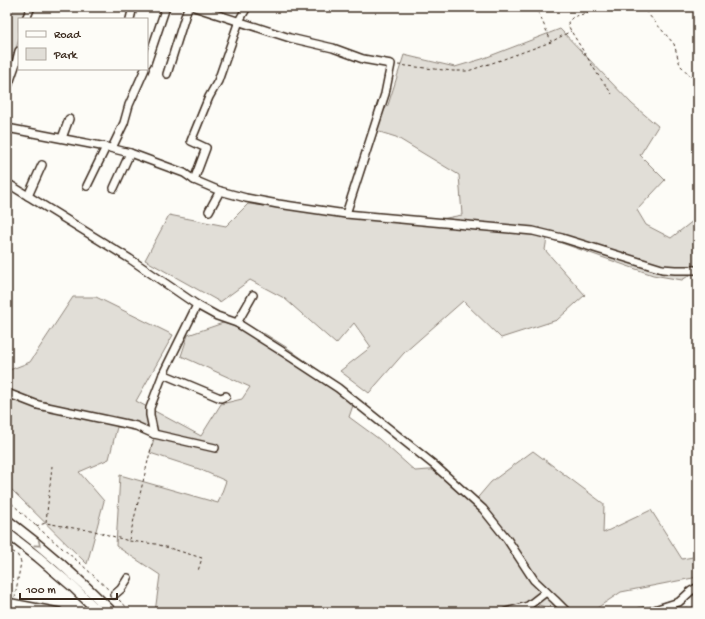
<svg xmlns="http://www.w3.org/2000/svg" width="705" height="619" font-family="'Gochi Hand',sans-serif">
<rect width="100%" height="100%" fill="#fdfcf7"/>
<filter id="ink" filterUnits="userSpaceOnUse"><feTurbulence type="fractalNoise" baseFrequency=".025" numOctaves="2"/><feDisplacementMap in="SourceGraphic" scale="8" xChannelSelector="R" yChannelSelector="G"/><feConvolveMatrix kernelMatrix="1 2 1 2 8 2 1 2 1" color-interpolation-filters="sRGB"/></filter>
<g filter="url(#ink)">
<g fill="#e1ded7" stroke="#8e847a">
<path d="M7 7H31L27 19H19V39L7 77Z"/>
<path d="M560 29 632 104 658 126 640 155 665 180 637 210 646 225 671 238 698 217V270L682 280 653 275 547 238 545 250 585 295 557 320 501 338 463 301 404 353 369 393 340 371 371 347 354 323 336 344 284 298 250 280 220 302 145 260 169 215 226 226 248 204 325 211 415 224 462 215 459 175 396 137 370 129 388 105 404 55 455 67 482 59Z"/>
<path d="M73 297H96L173 335 136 401 201 436 221 404 242 399 250 387 181 356 188 335 223 323 265 334 286 347 356 397 349 417 379 439 415 471 443 469 473 503 491 482 533 451 604 504 603 533 651 510 682 559 698 556V577L621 592 591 612H562L539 605 533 612H155L160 575 116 546 120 475 218 503 226 481 199 469 150 453 156 431 117 427 109 459 79 472 104 501 87 564 12 490 7 487V371L30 362Z"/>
</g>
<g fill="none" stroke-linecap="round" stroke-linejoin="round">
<g stroke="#3b2a1e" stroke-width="10">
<g id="minor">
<path d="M194 7 290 38 333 48 363 59 391 64 385 94 346 214"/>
<path d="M26 19 31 7"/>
<path d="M130 19 133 7"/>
<path d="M147 63 166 7"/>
<path d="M167 74 188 7"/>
<path d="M7 89 16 63 19 51"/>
<path d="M7 128 106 147 130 153 184 173 194 180 220 191 246 198 278 204 346 214 533 231 562 238 662 269 675 270H698"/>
<path d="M62 138 69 119"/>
<path d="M112 148 124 123 129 105 145 69"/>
<path d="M194 180 206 148 191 141 209 97 218 81 239 21 247 7"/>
<path d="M7 183 130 259 197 305 217 316 237 323 283 352 338 388 433 464 483 509 507 539 534 580 555 600 567 612"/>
<path d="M87 186 106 147"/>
<path d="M114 188 130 153"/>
<path d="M28 196 42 165"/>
<path d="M209 211 220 191"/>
<path d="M237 323 253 295"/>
<path d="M163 374 218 397 221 398 226 396"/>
<path d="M7 393 38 405 136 426 154 434 215 448"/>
<path d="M154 434 150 415V408L163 374 197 305"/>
<path d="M114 595 121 589 128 578"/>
<path d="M7 602 59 612"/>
<path d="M506 612 528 606 546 592"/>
<path d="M641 612 651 611 679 602 691 591 698 587"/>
</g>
</g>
<g stroke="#3b2a1e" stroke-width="12">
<g id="major">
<path d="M7 520C44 548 79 579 112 612"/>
<path d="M7 533 38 557 72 586 99 612"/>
</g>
</g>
<g stroke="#3b2a1e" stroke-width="1" stroke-dasharray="3 3" stroke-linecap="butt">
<path d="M536 7 551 41"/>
<path d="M607 7 573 17 568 22 569 27 571 31 598 75 612 94"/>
<path d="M642 7 674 44 680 65 698 84"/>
<path d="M398 65 453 71H468L501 60 551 42 571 31"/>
<path d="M7 499 36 526 81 564 109 590"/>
<path d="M46 522 52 466"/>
<path d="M36 526 46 523 79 529 91 530 129 541 156 544 202 558 198 571"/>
<path d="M129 540 153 440"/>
<path d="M7 549 17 554 21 562 15 597"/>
<path d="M119 600 132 612"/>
<path d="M673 612 685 608 698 607"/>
</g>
<use href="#minor" stroke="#fdfcf7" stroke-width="7"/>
<use href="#major" stroke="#fdfcf7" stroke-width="9"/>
</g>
<defs><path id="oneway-chevron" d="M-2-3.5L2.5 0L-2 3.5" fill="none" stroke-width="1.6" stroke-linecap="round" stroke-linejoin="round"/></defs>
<use stroke="#9c938a" href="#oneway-chevron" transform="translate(38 544) rotate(40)"/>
</g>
<rect width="705" height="619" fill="none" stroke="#fdfcf7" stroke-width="24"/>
<rect x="12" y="12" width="681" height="595" fill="none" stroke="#3b2a1e" stroke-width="1.5" filter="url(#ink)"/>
<rect x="18" y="18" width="130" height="52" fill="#fdfcf7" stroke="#afa8a0"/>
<rect x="26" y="31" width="20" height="6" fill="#fdfcf7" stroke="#afa8a0"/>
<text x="54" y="38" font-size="12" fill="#3b2a1e">Road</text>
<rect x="26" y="48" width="20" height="12" fill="#e1ded7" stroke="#afa8a0"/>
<text x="54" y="58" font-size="12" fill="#3b2a1e">Park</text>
<path d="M20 593v6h97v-6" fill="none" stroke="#3b2a1e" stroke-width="2"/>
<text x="26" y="593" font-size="12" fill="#3b2a1e" stroke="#fdfcf7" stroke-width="3" paint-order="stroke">100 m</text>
</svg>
